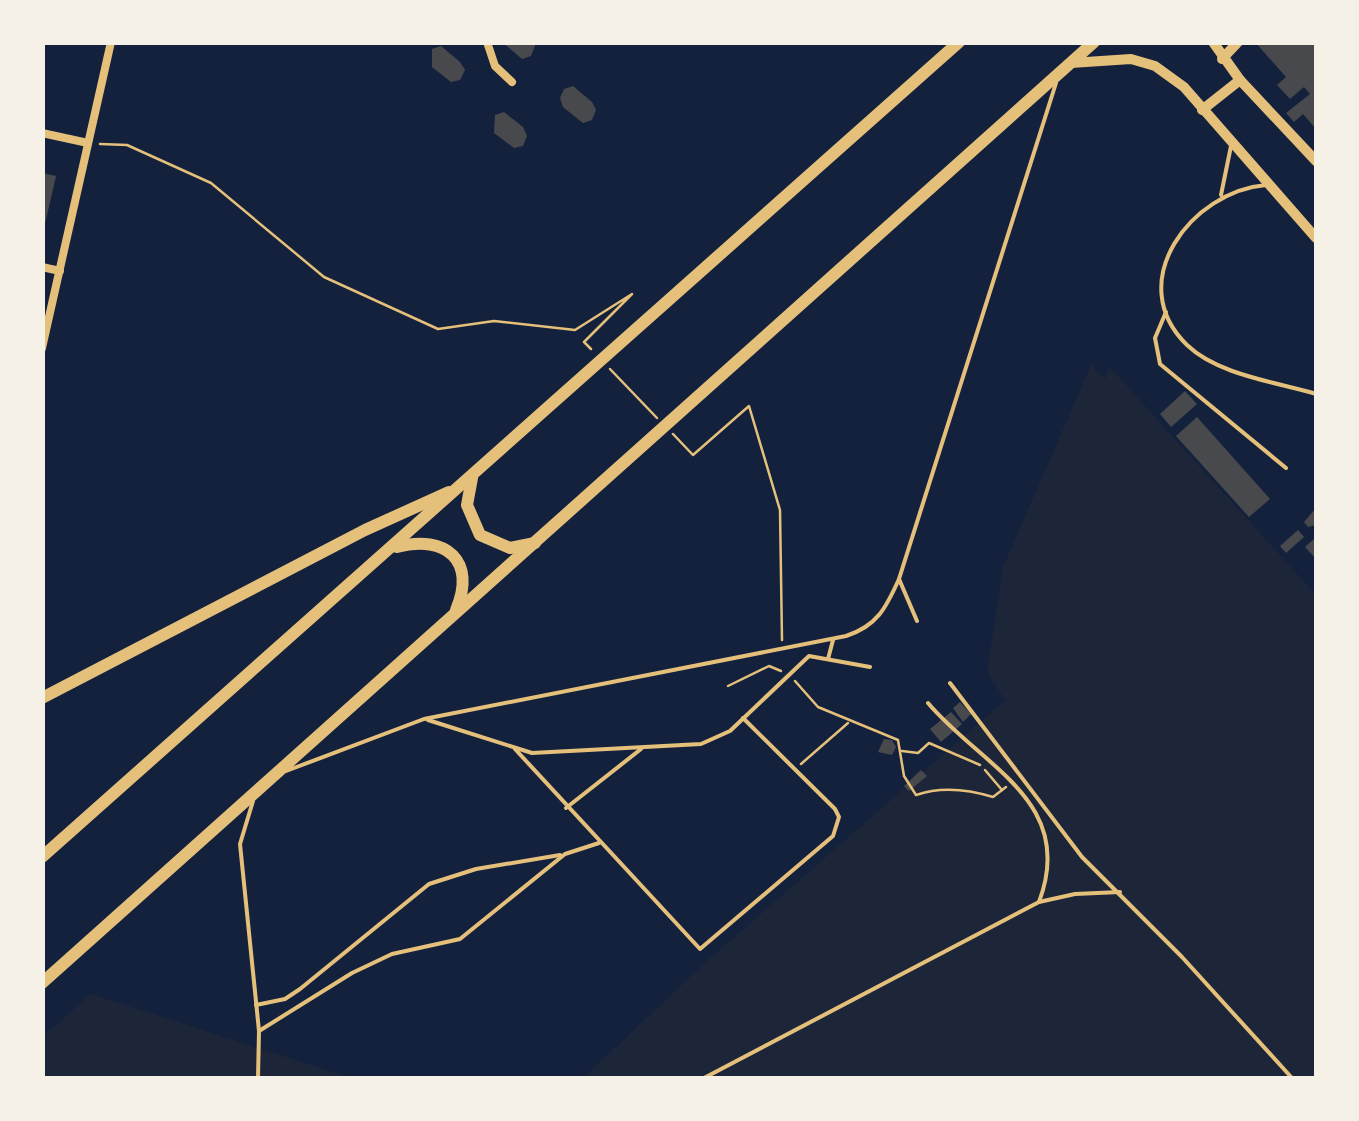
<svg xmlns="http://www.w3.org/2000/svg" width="1359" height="1121" font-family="Lora,serif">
<rect width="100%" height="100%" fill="#14213d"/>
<g fill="#1d2539">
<path d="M1091 365 1105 379 1109 366 1316 595V1078H583L709 959 1005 700 987 672 1003 567Z"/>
<path d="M91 994 351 1078H43L42 1037Z"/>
</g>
<g fill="#48494c">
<path d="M502 42H533L535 46 531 56 522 59Z"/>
<path d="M1255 42H1316V129L1303 114 1294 122 1286 113 1310 94 1304 87 1290 99 1277 85 1286 77Z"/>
<path d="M441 46 460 62 465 70 460 80 451 82 432 67V49Z"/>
<path d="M573 86 592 102 596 110 592 120 583 123 563 107 560 98 564 89Z"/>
<path d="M504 112 523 127 527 136 523 146 514 148 494 133 495 115Z"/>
<path d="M42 173 56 176 44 228H42Z"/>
<path d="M1185 391 1197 404 1171 427 1160 414Z"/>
<path d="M1197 417 1270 499 1249 517 1176 436Z"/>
<path d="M1316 508V525L1308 527 1304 522Z"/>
<path d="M1298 530 1304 537 1286 553 1280 546Z"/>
<path d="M1316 537V559L1305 547Z"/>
<path d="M960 702 971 714 963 722 953 708Z"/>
<path d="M951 712 962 724 941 742 930 729Z"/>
<path d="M884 739 892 740 896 747 892 755 878 752Z"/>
<path d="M921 770 927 776 909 791 904 786Z"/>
</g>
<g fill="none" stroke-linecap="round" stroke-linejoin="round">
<g stroke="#e5c07b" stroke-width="2.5">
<path d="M100 144 127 145 211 183 324 277 438 329 494 321 575 330 632 294 584 342 591 349"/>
<path d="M610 369 657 418"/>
<path d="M673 434 693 455 749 406 780 510 782 640"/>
<path d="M795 681 818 707 898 740 904 776 916 795C942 786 967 789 993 797L1006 787"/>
<path d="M728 686 769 666 781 671"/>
<path d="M902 751 918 753 929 743 980 765"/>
<path d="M801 764 848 723"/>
<path d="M985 770 1002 790"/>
</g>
<g stroke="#e5c07b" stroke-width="4">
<path d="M1266 185C1192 191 1122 282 1187 345 1218 375 1276 382 1316 394"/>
<path d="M1221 195 1231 146"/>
<path d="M1166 312 1155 338 1160 364 1286 468"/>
<path d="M917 621 899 579 1056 83"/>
<path d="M828 659 833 640"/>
<path d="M950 683 1082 857 1182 957 1292 1078"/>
<path d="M928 703C982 767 1077 801 1039 902"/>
<path d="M428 720 532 753 701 744 730 731 809 656 870 667"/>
<path d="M515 749 700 949 833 836 839 817 835 809 743 718"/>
<path d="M286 771 424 719 846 636C877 626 886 608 899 579"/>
<path d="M253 801 240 844 259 1031 258 1078"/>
<path d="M566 808 641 749"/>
<path d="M256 1005 285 999 300 989 429 884 476 869 560 855"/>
<path d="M259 1031 352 973 392 954 460 939 565 854 599 843"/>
<path d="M704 1078 1039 902 1075 894 1120 892"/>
</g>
<g stroke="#e5c07b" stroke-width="8">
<path d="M487 42 495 66 512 82"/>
<path d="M42 133 88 143"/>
<path d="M42 267 60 271"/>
<path d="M42 348 111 42"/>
</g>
<g stroke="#e5c07b" stroke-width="10">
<path d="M1213 42 1240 80 1316 161"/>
<path d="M1222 59 1238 42"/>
<path d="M1071 63 1131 59 1155 66 1184 87 1316 238"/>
<path d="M1202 110 1240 80"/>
</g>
<g stroke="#e5c07b" stroke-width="12">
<path d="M472 478 467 505 480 535 510 548 535 543"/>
<path d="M397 547C446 534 477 561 456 610"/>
<path d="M42 698 365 530 449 492"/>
<path d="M42 857 959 42"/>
<path d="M42 983 1094 42"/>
</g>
</g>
<rect width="1359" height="1121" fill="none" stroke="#f6f1e7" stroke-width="90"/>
</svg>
